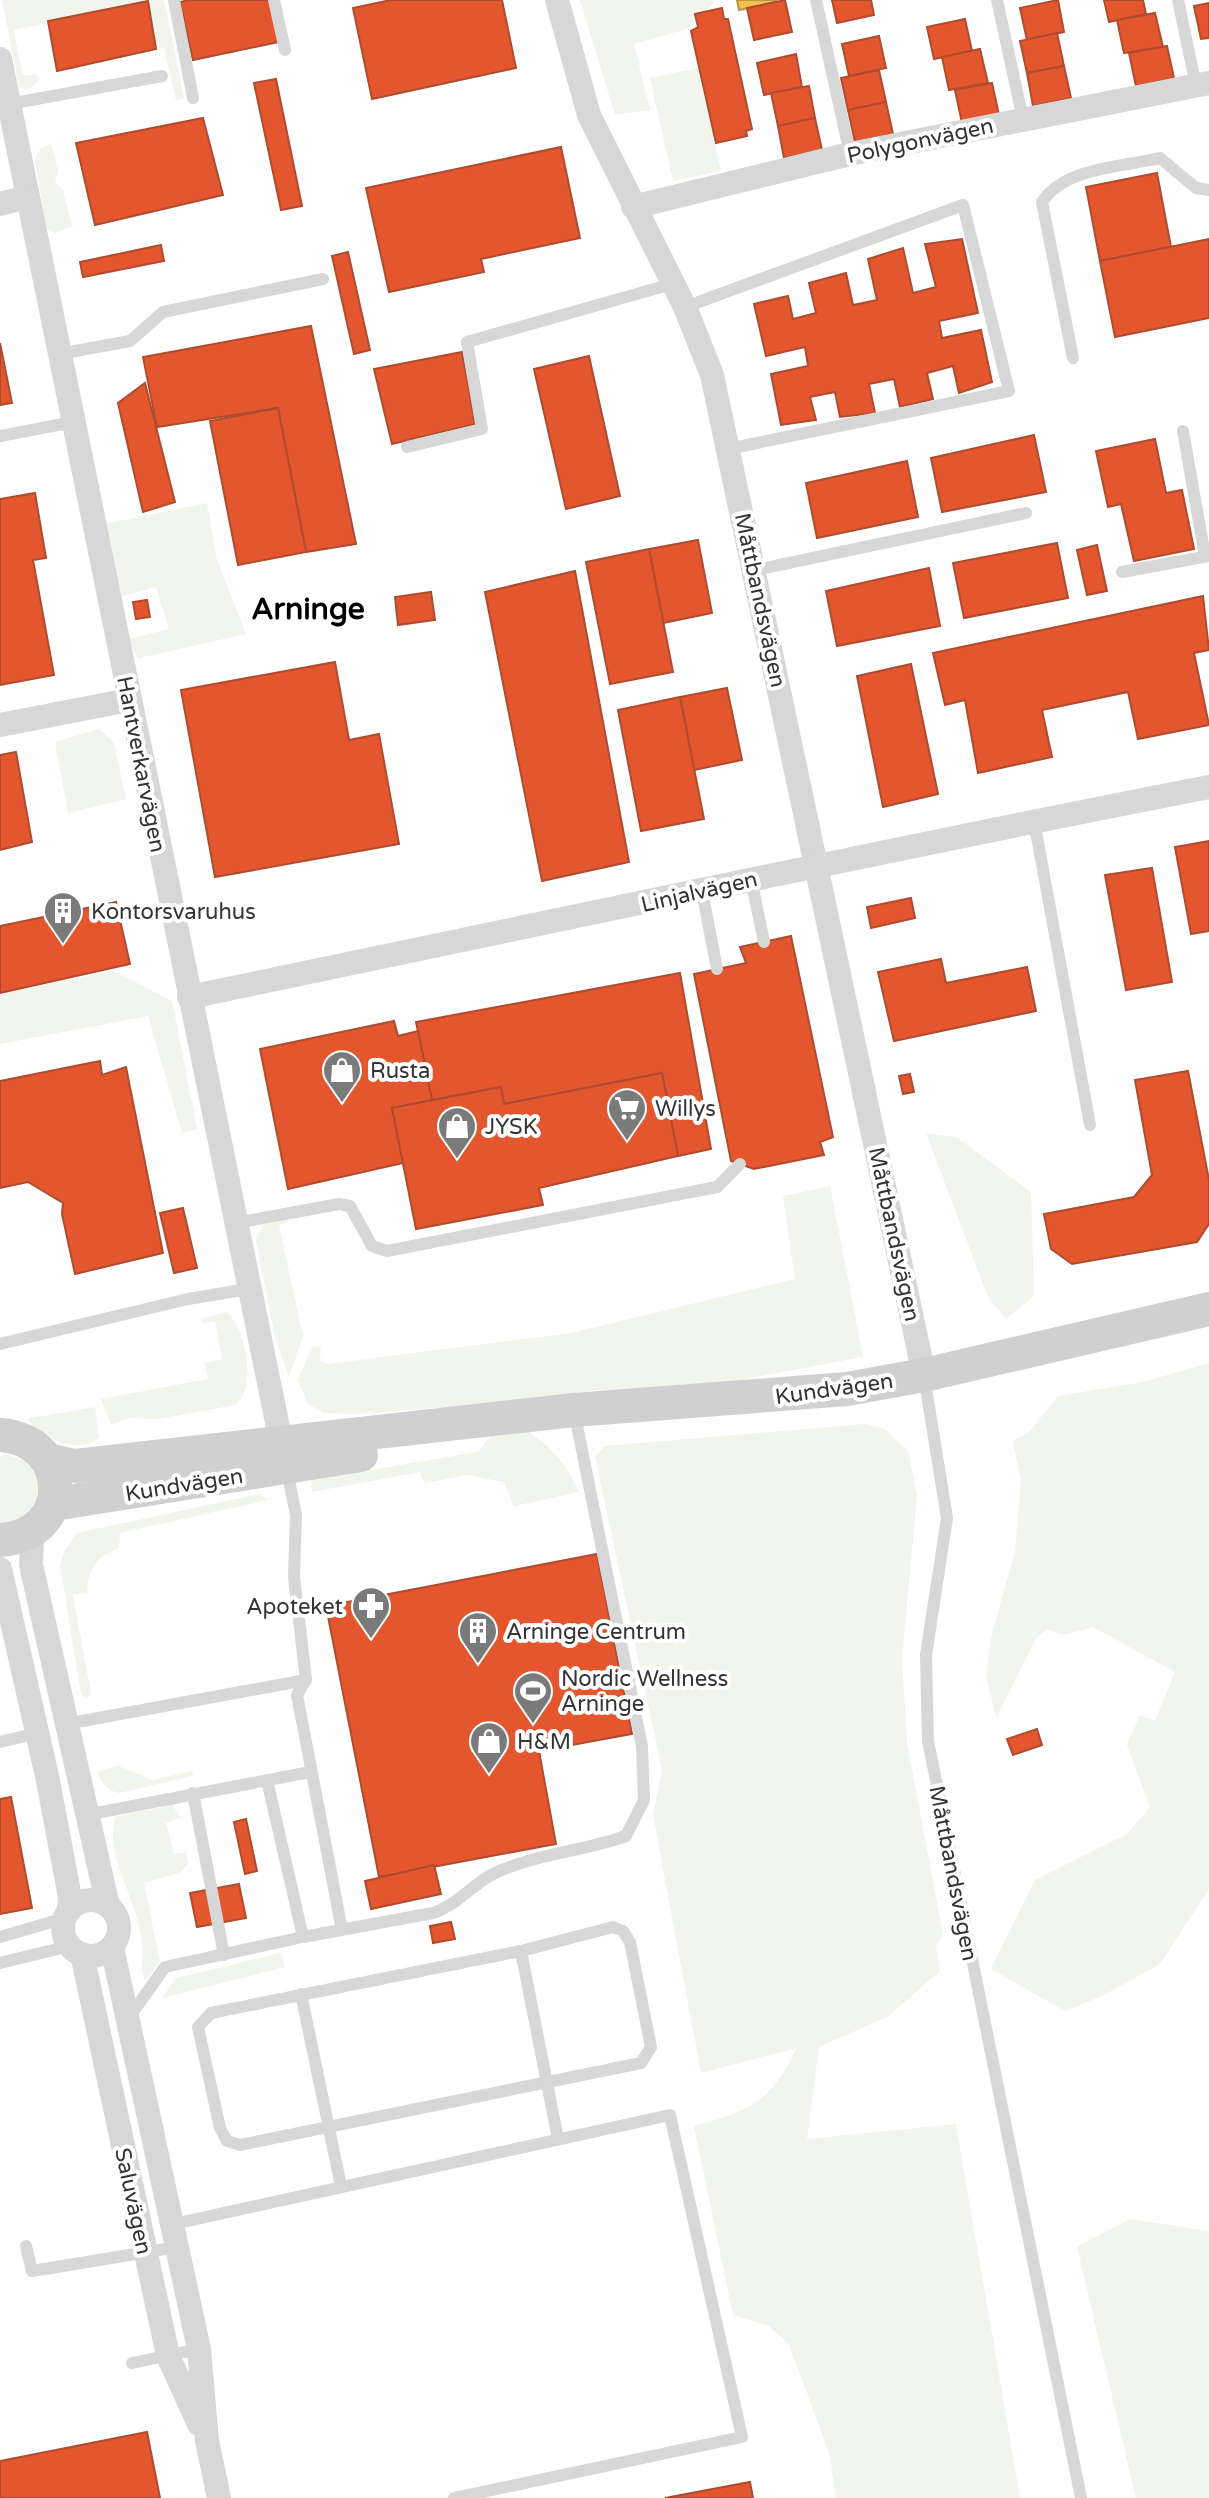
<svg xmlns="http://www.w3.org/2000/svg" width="1209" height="2498" font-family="'Varela Round',sans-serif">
<rect width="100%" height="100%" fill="#fff"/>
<g fill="#f1f5ed">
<path d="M2 0H164L184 98 176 101 164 48 156 49 147 1 14 30 22 73 25 76 36 74 40 78 30 90 19 88Z"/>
<path d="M580 0H716L687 29 634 44 650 110 615 115Z"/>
<path d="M698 68 721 171 673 181 650 78Z"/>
<path d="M51 144 58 170 55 182 63 190 72 226 55 233 46 227 35 160 40 149Z"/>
<path d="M207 503 217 560 246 634 139 658 131 649 129 639 169 629 156 587 115 598 99 525Z"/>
<path d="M99 729 114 743 126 799 68 813 55 742Z"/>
<path d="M114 971 172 1001 197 1129 182 1133 148 1016 0 1044V993Z"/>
<path d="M926 1133 956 1137 1031 1192 1034 1296 1006 1319 988 1297Z"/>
<path d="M830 1186 863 1357 670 1393 596 1390 550 1399 358 1414 324 1413 308 1404 298 1380 312 1347 321 1346 320 1361 328 1364 571 1333 795 1279 783 1196Z"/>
<path d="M286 1219 290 1221 279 1225 303 1337 289 1377 275 1337 256 1240 263 1225Z"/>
<path d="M227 1312C246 1330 258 1388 235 1405L159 1419 128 1418 111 1425 101 1399 208 1379 205 1363 222 1359 215 1321 203 1324 201 1319Z"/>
<path d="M1209 1363V1889L1160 1964 1102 1996 1065 2011 991 1969 1035 1880 1127 1834 1150 1807 1127 1745 1140 1715 1155 1721 1175 1672 1093 1627 1064 1635 1047 1629 1036 1638 996 1718 986 1676 991 1637 1015 1552 1021 1480 1013 1441 1030 1431 1058 1396 1143 1382Z"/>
<path d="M95 1407 99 1438C73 1455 45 1439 26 1419Z"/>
<path d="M864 1424 883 1428 908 1451 917 1495 902 1658 907 1743 943 1935 936 1945 940 1971 887 2017 819 2047 807 2139 956 2124 1020 2498H836L829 2453 789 2344 769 2326 733 2315 694 2126C752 2110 769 2104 797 2048L701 2073 653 1815 662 1770 595 1456 605 1446Z"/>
<path d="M525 1429C550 1447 567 1463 579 1492L514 1506 504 1482 467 1475 424 1483 420 1472 312 1492 311 1480 478 1452 492 1434Z"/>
<path d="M5 1454 28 1462 40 1479 33 1514 0 1526V1456Z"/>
<path d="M259 1494 268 1500 120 1533 119 1548C95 1557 88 1569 87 1594H73L91 1695 86 1698 81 1694 60 1566 64 1552 77 1533Z"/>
<path d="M119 1766 152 1780 192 1771 193 1776 119 1793C106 1790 101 1783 97 1771Z"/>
<path d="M172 1805 181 1818 166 1823 174 1854 186 1852 188 1864 179 1873 144 1883 160 1962 145 1980C139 1966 144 1952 141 1937 136 1896 105 1858 115 1817Z"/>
<path d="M281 1953 285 1967 162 1998 176 1978Z"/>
<path d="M1130 2219 1209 2231V2498H1136L1077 2247Z"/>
</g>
<path fill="#f2c14e" stroke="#b99646" stroke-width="2" d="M737 0H776L777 2 739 10Z"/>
<g fill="#e4572e" stroke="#af4c30" stroke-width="2">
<path d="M189 0H270L279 42 193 60 180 2Z"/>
<path d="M391 0H502L516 68 372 99 353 8Z"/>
<path d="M785 0 792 32 754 40 747 8Z"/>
<path d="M832 0H871L874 15 837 23Z"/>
<path d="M1058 0 1064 32 1027 40 1020 8Z"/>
<path d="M1104 0H1143L1146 14 1109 22Z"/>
<path d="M148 1 156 49 57 71 48 21Z"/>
<path d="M1209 3V38L1201 39 1194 6Z"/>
<path d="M722 8 724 19H728L752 129 746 131 747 136 716 143 691 31 698 27 695 14Z"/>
<path d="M1155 13 1163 47 1124 53 1117 20Z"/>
<path d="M965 19 972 51 934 59 927 27Z"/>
<path d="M1057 33 1064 66 1027 73 1020 41Z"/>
<path d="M879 36 886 68 849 76 842 44Z"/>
<path d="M1167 46 1174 78 1136 86 1129 53Z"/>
<path d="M980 49 988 83 949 90 942 57Z"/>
<path d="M796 54 802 87 764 95 757 63Z"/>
<path d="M1064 66 1071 98 1033 106 1027 73Z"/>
<path d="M879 70 886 102 848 110 841 78Z"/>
<path d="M276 79 302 206 281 210 254 83Z"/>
<path d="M992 83 999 115 962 123 955 90Z"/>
<path d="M809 86 815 118 778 126 771 93Z"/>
<path d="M886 102 893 134 855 142 848 110Z"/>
<path d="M203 118 223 195 95 225 76 143Z"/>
<path d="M815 118 822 150 784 158 778 126Z"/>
<path d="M561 147 580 238 481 259 484 272 389 292 366 188Z"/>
<path d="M1157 173 1171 247 1100 261 1086 187Z"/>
<path d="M962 239 978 313 939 321 942 338 981 330 992 382 959 393 953 366 927 373 933 399 900 407 894 379 869 384 875 413 840 417 835 392 810 397 816 420 781 425 771 374 808 366 805 347 766 356 754 304 788 296 793 319 816 313 809 283 846 273 853 305 877 300 868 259 903 248 913 293 936 287 925 244Z"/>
<path d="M1209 239V318L1115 337 1100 261Z"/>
<path d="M161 245 164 261 83 277 80 262Z"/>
<path d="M348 252 370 350 354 354 332 256Z"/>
<path d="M311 326 356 544 306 552 278 408 157 427 143 357Z"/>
<path d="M0 343 12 403 0 405Z"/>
<path d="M462 352 475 424 392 444 374 369Z"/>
<path d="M589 356 620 496 566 509 534 369Z"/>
<path d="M145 383 175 502 143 512 118 403Z"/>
<path d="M278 408 306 552 238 565 210 421Z"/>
<path d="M1034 435 1046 492 942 512 931 458Z"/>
<path d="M1155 439 1166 493 1182 490 1194 549 1134 561 1121 504 1108 507 1096 451Z"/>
<path d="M907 461 918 517 817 538 806 483Z"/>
<path d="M35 493 46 558 33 560 54 675 0 685V499Z"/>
<path d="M698 540 712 613 663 623 649 549Z"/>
<path d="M1057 543 1068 598 964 618 953 563Z"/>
<path d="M1097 545 1107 591 1087 595 1077 550Z"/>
<path d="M649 549 673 672 610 684 586 562Z"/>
<path d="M929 568 940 626 837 646 826 591Z"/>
<path d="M575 571 629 862 542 881 485 592Z"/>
<path d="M431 592 435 620 398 625 395 597Z"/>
<path d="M1203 596 1209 650 1194 653 1209 725 1138 739 1128 692 1042 710 1052 757 978 773 965 700 945 705 933 653Z"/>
<path d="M147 600 150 617 136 619 133 602Z"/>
<path d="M335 662 349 740 379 734 399 844 215 877 181 690Z"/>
<path d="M911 664 938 794 883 807 857 676Z"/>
<path d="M727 688 742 760 694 770 680 697Z"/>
<path d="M680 697 704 819 641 831 618 710Z"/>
<path d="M16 752 32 842 0 850V755Z"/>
<path d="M1209 841V931L1191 934 1175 847Z"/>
<path d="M1152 868 1172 982 1126 990 1105 875Z"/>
<path d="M911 898 915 918 871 928 867 907Z"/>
<path d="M116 902 130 964 0 993V926Z"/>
<path d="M791 936 833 1137 820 1142 824 1155 754 1169 731 1161 694 974 746 963 740 947Z"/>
<path d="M941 959 946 983 1027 967 1036 1011 894 1041 878 972Z"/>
<path d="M680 973 711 1149 678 1156 662 1073 504 1104 501 1087 432 1100 416 1022Z"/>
<path d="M394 1021 398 1036 418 1031 432 1100 392 1108 403 1163 288 1189 260 1049Z"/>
<path d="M100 1061 102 1075 126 1067 163 1253 75 1274 62 1214 63 1203 28 1182 0 1188V1081Z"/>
<path d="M1188 1071 1209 1180V1224L1197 1242 1072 1264 1051 1249 1044 1214 1134 1197 1152 1175 1135 1080Z"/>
<path d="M662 1073 678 1156 539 1188 543 1205 416 1229 392 1108 501 1087 504 1104Z"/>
<path d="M910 1074 914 1092 903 1094 899 1076Z"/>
<path d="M183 1208 197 1268 174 1273 160 1213Z"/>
<path d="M597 1554 632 1734 539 1751 556 1844 379 1877 326 1606Z"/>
<path d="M1037 1729 1042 1745 1013 1755 1007 1739Z"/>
<path d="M11 1797 32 1908 0 1914V1799Z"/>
<path d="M246 1819 257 1871 245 1874 234 1822Z"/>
<path d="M434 1865 441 1894 371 1909 365 1881Z"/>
<path d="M239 1884 246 1918 197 1927 190 1893Z"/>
<path d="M451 1922 455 1939 433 1943 430 1926Z"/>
<path d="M147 2432 160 2498H0V2461Z"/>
<path d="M750 2482 753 2498H665Z"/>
</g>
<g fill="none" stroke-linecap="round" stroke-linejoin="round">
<g stroke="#d7d7d7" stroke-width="12">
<path d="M174 0 193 98"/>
<path d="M274 0 285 50"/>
<path d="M816 0 850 154"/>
<path d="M997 0 1023 119"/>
<path d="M1178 0 1196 86"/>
<path d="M9 104 162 76"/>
<path d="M685 307 963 205 1009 391 728 449"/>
<path d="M59 354 130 341 163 312 323 279"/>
<path d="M1073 358 1042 202C1065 167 1122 167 1160 158L1196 188 1209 190"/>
<path d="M1183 431 1205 556"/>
<path d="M0 436 73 422"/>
<path d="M407 447 482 429 467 342 672 284"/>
<path d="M755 570 1026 513"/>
<path d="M1122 572 1209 556"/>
<path d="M1034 821 1090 1125"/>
<path d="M751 879 764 942"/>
<path d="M702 891 717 969"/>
<path d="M236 1223 339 1204 350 1206 372 1246 387 1251 717 1187 740 1164"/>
<path d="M0 1344 188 1299 248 1289"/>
<path d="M924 1376 947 1518 926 1655 928 1741 1081 2498"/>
<path d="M287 1470 296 1515 294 1577 306 1680 297 1695 342 1930"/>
<path d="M66 1724 306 1680"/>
<path d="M0 1742 38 1733"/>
<path d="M267 1780 303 1937 433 1913C458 1905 472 1884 495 1873 536 1854 584 1851 626 1836L644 1800 642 1746 574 1411"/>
<path d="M193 1793 224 1955"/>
<path d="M86 1815 310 1772"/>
<path d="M613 1927 623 1931 630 1942 651 2047 641 2063 240 2145 227 2141 220 2128 198 2027 211 2013 521 1951Z"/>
<path d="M0 1937 65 1918"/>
<path d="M521 1951 558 2139"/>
<path d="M0 1963 70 1946"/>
<path d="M301 1994 341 2186"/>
<path d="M128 2019 165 1967 303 1937"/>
<path d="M174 2224 670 2115 742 2437 454 2498"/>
<path d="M26 2246 32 2271 178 2247"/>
<path d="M132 2363 199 2349"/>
</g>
<g stroke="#d7d7d7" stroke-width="24">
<path d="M557 0 589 115 685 307 712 375 924 1375"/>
<path d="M0 59 284 1457"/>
<path d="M0 204 27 197"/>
<path d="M633 207 850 154 1209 83"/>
<path d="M0 725 129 700"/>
<path d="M189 997C529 927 868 853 1209 787"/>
<path d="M32 1533 31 1565 108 1906"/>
<path d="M0 1569 47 1776 70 1897 69 1911"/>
<circle cx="91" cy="1928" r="28"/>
<path d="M112 1947 199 2349 207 2441 219 2498"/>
<path d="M82 1954 168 2356 199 2424"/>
</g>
<g stroke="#d0d0d0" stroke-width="34">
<path d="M0 1435C73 1440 74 1536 0 1540"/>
<path d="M48 1460 75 1466 574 1410 847 1389 924 1375 1209 1309"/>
<path d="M54 1504 361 1455"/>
</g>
</g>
<defs>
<g id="building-pin" transform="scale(2)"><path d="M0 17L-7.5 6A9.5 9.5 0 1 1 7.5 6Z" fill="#7a7a7a" stroke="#fff"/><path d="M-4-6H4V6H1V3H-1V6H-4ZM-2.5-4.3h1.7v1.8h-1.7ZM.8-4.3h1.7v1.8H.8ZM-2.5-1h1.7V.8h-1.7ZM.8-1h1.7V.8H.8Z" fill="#fff"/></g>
<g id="shop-pin" transform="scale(2)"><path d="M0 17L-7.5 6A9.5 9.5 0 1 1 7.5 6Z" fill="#7a7a7a" stroke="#fff"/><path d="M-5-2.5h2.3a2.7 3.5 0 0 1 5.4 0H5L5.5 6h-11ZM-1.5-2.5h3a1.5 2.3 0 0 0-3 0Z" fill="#fff"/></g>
<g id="supermarket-pin" transform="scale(2)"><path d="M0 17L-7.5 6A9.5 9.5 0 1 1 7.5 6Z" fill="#7a7a7a" stroke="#fff"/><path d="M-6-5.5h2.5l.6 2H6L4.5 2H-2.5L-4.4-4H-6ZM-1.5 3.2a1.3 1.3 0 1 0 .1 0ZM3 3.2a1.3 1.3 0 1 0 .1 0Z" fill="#fff"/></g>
<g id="pharmacy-pin" transform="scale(2)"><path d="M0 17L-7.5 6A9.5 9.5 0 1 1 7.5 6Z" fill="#7a7a7a" stroke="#fff"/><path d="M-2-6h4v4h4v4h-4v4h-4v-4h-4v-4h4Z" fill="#fff"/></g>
<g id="stadium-pin" transform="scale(2)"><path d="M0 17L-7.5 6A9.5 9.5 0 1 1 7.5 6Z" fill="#7a7a7a" stroke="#fff"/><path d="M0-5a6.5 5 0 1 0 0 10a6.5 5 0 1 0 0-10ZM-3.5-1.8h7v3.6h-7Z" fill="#fff"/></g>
</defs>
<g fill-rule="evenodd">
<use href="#building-pin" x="63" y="911"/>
<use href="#shop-pin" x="342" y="1070"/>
<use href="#supermarket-pin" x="627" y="1108"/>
<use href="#shop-pin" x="457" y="1126"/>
<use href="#pharmacy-pin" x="371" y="1606"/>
<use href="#building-pin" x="478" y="1631"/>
<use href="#stadium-pin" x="533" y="1691"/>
<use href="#shop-pin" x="489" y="1741"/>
</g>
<g text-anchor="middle" stroke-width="8" stroke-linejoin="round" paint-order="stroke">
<g font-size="22" fill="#333" stroke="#fff">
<text transform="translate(920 140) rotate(-12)" y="8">Polygonvägen</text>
<text transform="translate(761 600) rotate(78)" y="8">Måttbandsvägen</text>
<text transform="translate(142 764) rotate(79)" y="8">Hantverkarvägen</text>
<text transform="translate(699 891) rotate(-13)" y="8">Linjalvägen</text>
<text transform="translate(895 1234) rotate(78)" y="8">Måttbandsvägen</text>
<text transform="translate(834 1388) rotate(-8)" y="8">Kundvägen</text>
<text transform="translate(184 1484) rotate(-9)" y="8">Kundvägen</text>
<text transform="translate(954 1873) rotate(79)" y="8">Måttbandsvägen</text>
<text transform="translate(134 2201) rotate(78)" y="8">Saluvägen</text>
</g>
<g font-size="22" fill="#333" stroke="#fff" text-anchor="start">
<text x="91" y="919">Kontorsvaruhus</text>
<text x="370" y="1078">Rusta</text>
<text x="655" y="1116">Willys</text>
<text x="485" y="1134">JYSK</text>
<text x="343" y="1614" text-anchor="end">Apoteket</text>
<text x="506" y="1639">Arninge Centrum</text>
<text x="561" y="1686">Nordic Wellness<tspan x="561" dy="25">Arninge</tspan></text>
<text x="517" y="1749">H&amp;M</text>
</g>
<g font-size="30" font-weight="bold" fill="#000" stroke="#fff">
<text x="308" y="619">Arninge</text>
</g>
</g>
</svg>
